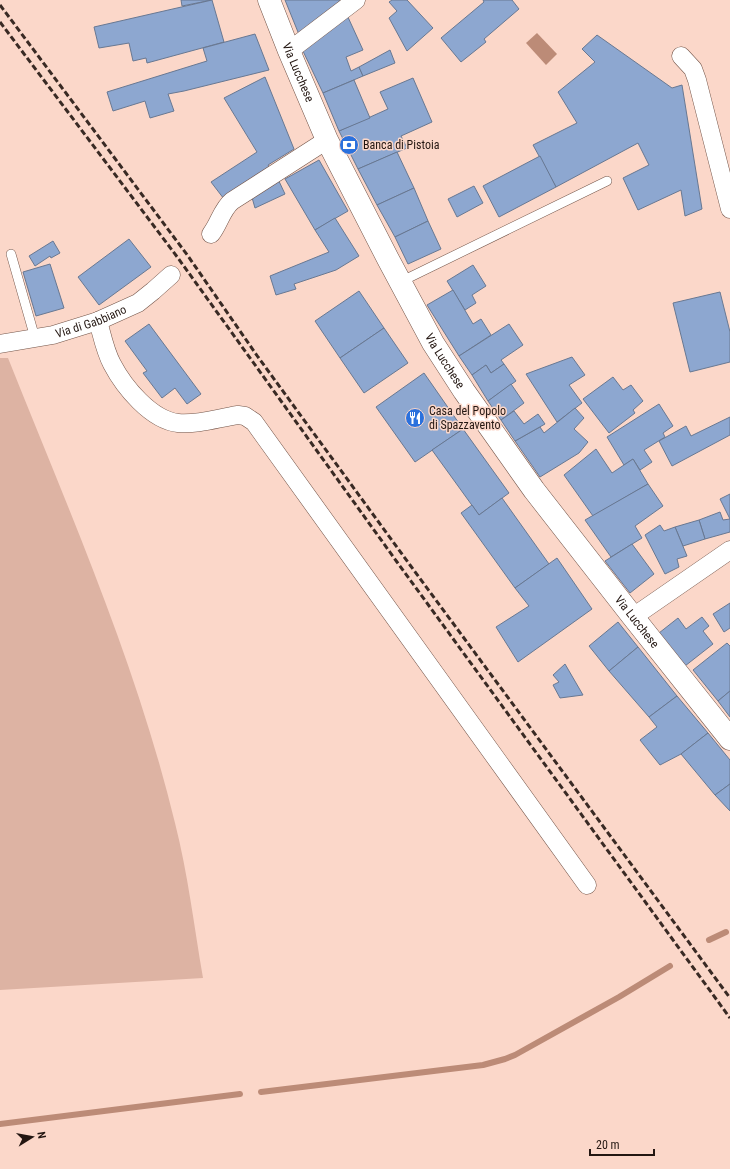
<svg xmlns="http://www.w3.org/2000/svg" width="730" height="1169" font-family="'Roboto Condensed',sans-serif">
<rect width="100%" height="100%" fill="#fbd7c9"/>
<path fill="#ddb3a3" d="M0 358H8C69 511 136 662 175 823 188 874 194 926 203 978L0 990Z"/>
<path fill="#bc8b77" d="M537 33 557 54 546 65 526 43Z"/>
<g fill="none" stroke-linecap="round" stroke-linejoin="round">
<g stroke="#bc8b77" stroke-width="6">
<path d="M709 940 726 932"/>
<path d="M261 1092 483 1065 505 1059 515 1055 619 997 670 966"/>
<path d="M0 1124 240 1094"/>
</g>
</g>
<g fill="#8da7d0" stroke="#687892">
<path d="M181 0H212L182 6Z"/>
<path d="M212 0 224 42 147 63 146 58 133 61 129 43 99 48 94 27Z"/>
<path d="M285 0H343L300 37Z"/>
<path d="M392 0H407L433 28 407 51 389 18 397 11 389 2Z"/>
<path d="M483 0H512L519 9 484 39 486 42 461 62 441 38 484 2Z"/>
<path d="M347 15 363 50 346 57 351 71 359 67 363 76 323 93 302 49Z"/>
<path d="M255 34 269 70 184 91 168 94 174 111 150 118 145 101 113 111 107 92 207 61 203 48Z"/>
<path d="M597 35 672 88 682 85 702 209 685 216 681 190 638 210 623 178 649 165 638 143 556 187 533 145 577 123 558 92 595 62 582 49Z"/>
<path d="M390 50 395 63 363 76 359 67Z"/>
<path d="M265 77 294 149 268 165 271 170 224 199 211 182 257 152 224 98Z"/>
<path d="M413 78 432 122 401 136 407 148 358 169 339 131 388 109 380 92Z"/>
<path d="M354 80 370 118 339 131 323 93Z"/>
<path d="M397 152 414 188 377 205 358 169Z"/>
<path d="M540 156 556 187 499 217 483 186Z"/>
<path d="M319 160 348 211 315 230 285 179Z"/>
<path d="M277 177 285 194 255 208 251 194Z"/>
<path d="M474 186 483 203 457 217 448 199Z"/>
<path d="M414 188 428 221 395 237 377 205Z"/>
<path d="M335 218 359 256 336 270 294 284 296 289 276 295 270 276 329 252 315 230Z"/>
<path d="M428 221 441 249 408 264 395 237Z"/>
<path d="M129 239 151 267 99 305 78 277Z"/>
<path d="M53 241 60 253 51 258 50 256 35 266 29 256Z"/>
<path d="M50 264 64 308 36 316 23 272Z"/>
<path d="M473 265 486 286 472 295 476 303 465 310 447 281Z"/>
<path d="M453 290 473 324 481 319 491 335 459 356 427 305Z"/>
<path d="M359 291 384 328 340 358 315 321Z"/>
<path d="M720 292 730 332V362L690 372 673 303Z"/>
<path d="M149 324 201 394 187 404 175 388 162 398 143 373 147 371 125 341Z"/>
<path d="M509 324 523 345 501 360 504 364 491 373 486 365 472 375 459 356Z"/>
<path d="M384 328 408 363 364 393 340 358Z"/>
<path d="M572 357 585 375 569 385 582 403 557 422 526 374Z"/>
<path d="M504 364 516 381 488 401 472 375 486 365 491 373Z"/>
<path d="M424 373 463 429 415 462 376 407Z"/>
<path d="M613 377 623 390 631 385 643 401 633 410 635 413 609 433 583 399Z"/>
<path d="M511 384 524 403 501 420 488 401Z"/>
<path d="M659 404 673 426 663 433 665 437 644 450 652 462 640 470 633 459 624 465 607 437Z"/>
<path d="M575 408 584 418 574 429 588 442 579 453 540 477 515 441 540 427 544 433Z"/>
<path d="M514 411 524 424 538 414 545 424 515 441 501 420Z"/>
<path d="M730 417V435L672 466 659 441 686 426 691 436Z"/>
<path d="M463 429 509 493 479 515 432 450Z"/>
<path d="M596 449 612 473 633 459 648 484 593 516 564 475Z"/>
<path d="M648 484 663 506 635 526 642 538 611 557 585 520Z"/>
<path d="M730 494V519L720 499Z"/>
<path d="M502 498 549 564 515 588 461 513 472 505 479 515Z"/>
<path d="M720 512 723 520 730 519V532L705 539 699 520Z"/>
<path d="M699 520 705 539 683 546 675 527Z"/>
<path d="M660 525 664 531 675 527 687 556 677 559 679 567 665 574 645 535Z"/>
<path d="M632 544 654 574 630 593 605 561Z"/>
<path d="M557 558 592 609 518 662 496 627 529 606 515 588Z"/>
<path d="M730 603V628L724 632 713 614Z"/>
<path d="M702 617 709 626 703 631 713 644 685 666 659 633 678 618 686 629Z"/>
<path d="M618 622 638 647 609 671 589 646Z"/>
<path d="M727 643 730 646V691L718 701 693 670Z"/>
<path d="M638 647 677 696 649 717 609 671Z"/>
<path d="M565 664 583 695 560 698 553 685 559 682 553 675Z"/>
<path d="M730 691V717L718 701Z"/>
<path d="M677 696 708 733 681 754 660 765 640 740 657 727 649 717Z"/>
<path d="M708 733 730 760V784L715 795 681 754Z"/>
<path d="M730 784V811L715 795Z"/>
</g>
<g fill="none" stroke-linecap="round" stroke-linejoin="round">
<g stroke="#735549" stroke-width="10">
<g id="lane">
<path d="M11 254 35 338"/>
<path d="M400 282 607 181"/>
</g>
</g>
<g stroke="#735549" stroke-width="19">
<g id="street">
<path d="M289 51 356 0"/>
<path d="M681 56 693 69 697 80 730 209"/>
<path d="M211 234C219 224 222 209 232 201L327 140"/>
<path d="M98 321C102 335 105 351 112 364 124 387 151 420 178 423 198 425 218 418 238 415L245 416 254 422 587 885"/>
<path id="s1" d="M0 344 53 335 98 321 138 303 153 291 171 275"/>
<path d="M633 617 730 550"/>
</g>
</g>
<g stroke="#735549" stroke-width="23">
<g id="secondary">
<path id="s2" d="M269 0 289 51 327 140 388 259 433 343 464 391 534 490 633 617 730 739"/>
</g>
</g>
<use href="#lane" stroke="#fff" stroke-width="9"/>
<use href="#street" stroke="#fff" stroke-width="18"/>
<use href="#secondary" stroke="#fff" stroke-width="22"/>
<g stroke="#392a24" stroke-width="3" stroke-dasharray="6 3" stroke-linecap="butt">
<path d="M0 5 188 256 258 357 410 565 730 998"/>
<path d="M0 22 178 258 397 562 730 1018"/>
</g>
</g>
<defs>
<g id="bank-disc" transform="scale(1)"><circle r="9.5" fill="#2b71dd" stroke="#fbd7c9"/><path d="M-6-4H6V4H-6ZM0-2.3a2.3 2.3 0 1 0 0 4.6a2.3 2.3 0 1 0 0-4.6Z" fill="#fff"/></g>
<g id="restaurant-disc" transform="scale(1)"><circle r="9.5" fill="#2b71dd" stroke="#fbd7c9"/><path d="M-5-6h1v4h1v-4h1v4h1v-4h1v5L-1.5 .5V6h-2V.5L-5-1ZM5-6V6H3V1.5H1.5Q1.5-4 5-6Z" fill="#fff"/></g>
</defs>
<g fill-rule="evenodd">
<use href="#bank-disc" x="349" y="145"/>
<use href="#restaurant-disc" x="415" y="418"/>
</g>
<g text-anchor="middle" stroke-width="3" stroke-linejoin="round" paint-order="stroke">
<g font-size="12" fill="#231611" stroke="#fbd7c9">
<text dy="4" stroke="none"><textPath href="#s2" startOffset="78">Via Lucchese</textPath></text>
<text dy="4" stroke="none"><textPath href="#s1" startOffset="94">Via di Gabbiano</textPath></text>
<text dy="4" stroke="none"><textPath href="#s2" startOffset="402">Via Lucchese</textPath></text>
<text dy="4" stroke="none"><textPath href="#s2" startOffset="726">Via Lucchese</textPath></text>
</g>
<g font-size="12" fill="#231611" stroke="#fbd7c9" text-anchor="start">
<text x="363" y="149">Banca di Pistoia</text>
<text x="429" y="415">Casa del Popolo<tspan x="429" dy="14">di Spazzavento</tspan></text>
</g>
</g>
<g transform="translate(32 1137) rotate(79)" stroke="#fbd7c9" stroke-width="3" paint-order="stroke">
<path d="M0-3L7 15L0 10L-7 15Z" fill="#231611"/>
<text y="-6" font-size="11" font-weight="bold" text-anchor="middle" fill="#231611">N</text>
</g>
<path d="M590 1149v6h64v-6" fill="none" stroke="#231611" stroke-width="2"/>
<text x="596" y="1149" font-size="12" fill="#231611" stroke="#fbd7c9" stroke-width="3" paint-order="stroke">20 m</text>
</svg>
